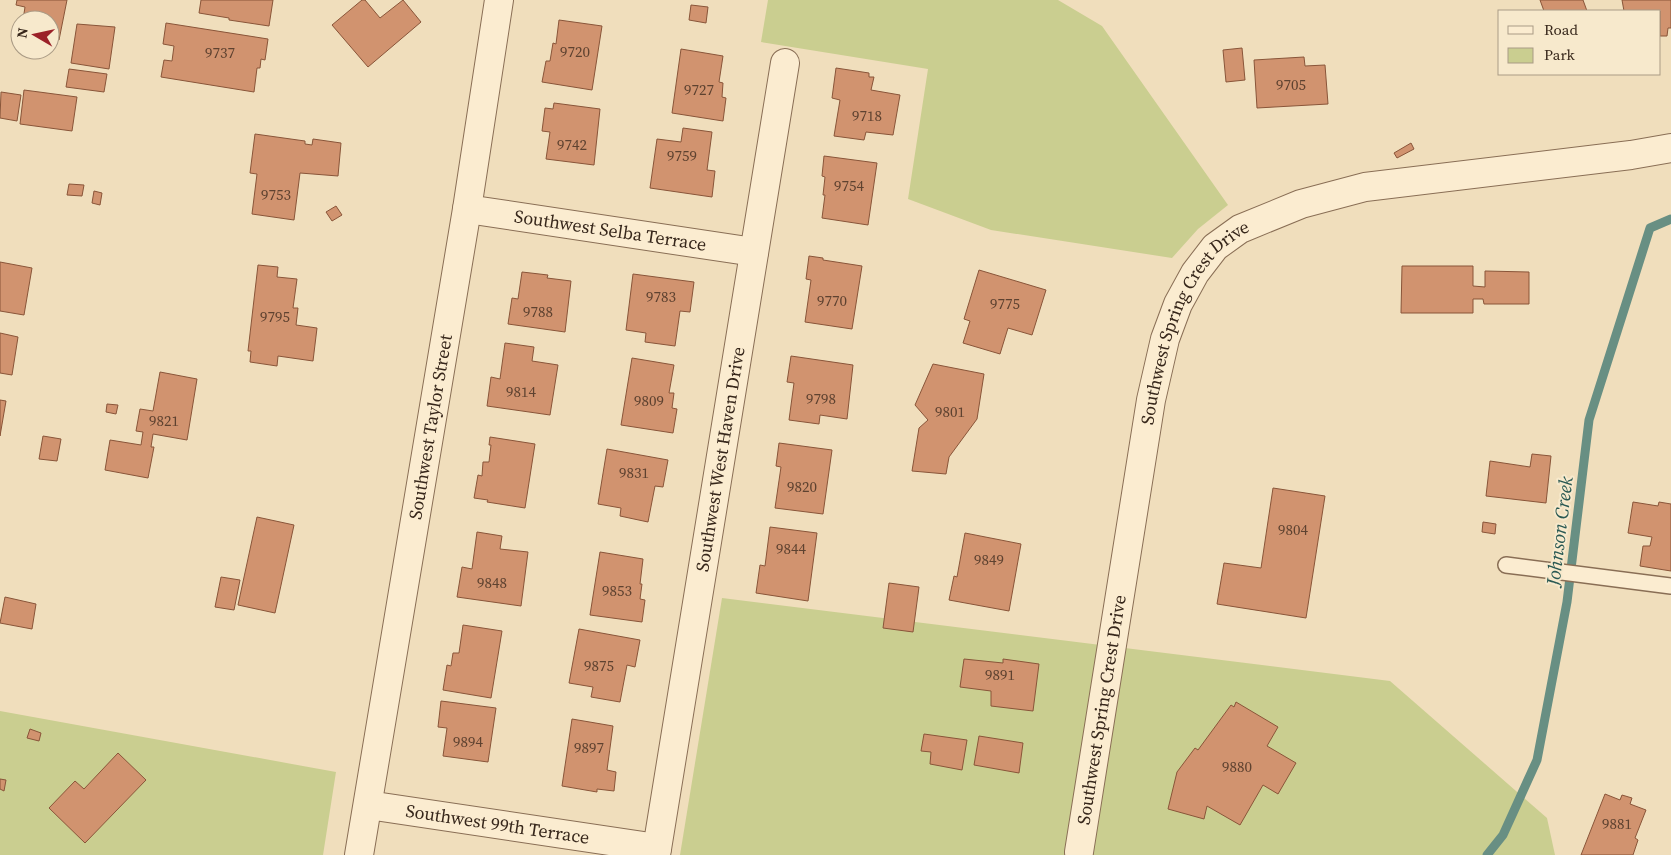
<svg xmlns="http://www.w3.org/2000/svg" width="1671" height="855" font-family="'Source Serif 4',serif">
<rect width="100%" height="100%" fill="#f0debc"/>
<g fill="#cace90">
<path d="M768 0H1058L1102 26 1228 205 1198 229 1172 258 991 230 908 199 928 69 761 42Z"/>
<path d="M722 598 1390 681 1547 818 1555 855H680Z"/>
<path d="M0 711 336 772 323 855H0Z"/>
</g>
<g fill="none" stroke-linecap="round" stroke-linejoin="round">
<path stroke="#688f83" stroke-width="9" d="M1487 855 1503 835 1537 760 1567 602 1589 420 1650 228 1671 219"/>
</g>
<g fill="#d1936f" stroke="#895539">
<path d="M17 0H67L59 40 50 38V20H23L25 7 16 5Z"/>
<path d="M201 0H273L269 26 229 20V18L199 13Z"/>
<path d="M362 0H365L380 18 403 0 421 22 368 67 332 25Z"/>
<path d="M1540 0H1583L1587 11H1544Z"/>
<path d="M1622 0H1671V28H1668L1667 36H1660V11H1624Z"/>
<path d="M691 5 708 7 706 23 689 20Z"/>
<path d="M559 20 602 26 592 90 542 82 546 61H550L553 43 556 44Z"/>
<path d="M166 23 268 39 265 60 261 59 260 68H257L254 92 161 77 164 60 172 61 174 46 163 44Z"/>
<path d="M77 24 115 27 109 69 71 63Z"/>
<path d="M1242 48 1245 80 1226 82 1223 50Z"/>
<path d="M681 49 723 56 719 82 723 83 722 97 726 98 723 121 672 113Z"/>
<path d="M1304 57 1305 66 1325 65 1328 104 1257 108 1254 60Z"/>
<path d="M836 68 869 73V77H874L871 90 900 95 893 135 866 132 864 140 834 136 840 100 832 98Z"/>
<path d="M69 69 107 74 104 92 66 87Z"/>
<path d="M24 90 77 97 72 131 20 124Z"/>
<path d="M1 92 21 95 17 121 0 118Z"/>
<path d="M554 103 600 109 594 165 546 159 550 132 542 131 545 108 553 109Z"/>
<path d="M683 128 712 132 707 170 715 171 712 197 650 188 657 139 681 142Z"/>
<path d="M255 134 305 141V144L312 145 313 139 341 143 338 176 300 173 294 220 252 214 257 174 250 173Z"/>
<path d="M1411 143 1414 149 1397 158 1394 153Z"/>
<path d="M824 156 877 163 868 225 822 218 825 195H823L825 177 822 176Z"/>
<path d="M69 184 84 185 82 196 67 195Z"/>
<path d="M94 191 102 193 100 205 92 203Z"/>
<path d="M336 206 342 215 332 221 326 212Z"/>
<path d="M809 256 823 258V260L862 266 852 329 805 322 811 280 806 279Z"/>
<path d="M0 262 32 268 24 315 0 311Z"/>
<path d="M258 265 278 267 277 277 297 279 293 308H298L296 325 317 328 313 361 278 356 277 366 250 362 251 351H248Z"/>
<path d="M1402 266H1473V286L1485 287V271L1529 272V304H1484L1483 299H1473V313H1401Z"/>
<path d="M979 270 1046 290 1032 335 1008 328 1000 354 963 343 970 321 964 319Z"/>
<path d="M522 272 548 275 547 278 571 281 565 332 508 324 512 298 518 299Z"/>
<path d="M633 274 694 282 690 312 680 311 675 346 645 342 646 333 626 330Z"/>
<path d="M0 333 18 337 12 375 0 373Z"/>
<path d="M505 343 534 347 532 361 558 365 550 415 487 406 491 377 500 379Z"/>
<path d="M791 356 853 365 847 419 820 415 819 424 789 420 794 383 787 382Z"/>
<path d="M632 358 674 365 669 393H674L672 408 677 409 673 433 621 425Z"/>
<path d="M933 364 984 374 977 419 949 457 946 474 912 471 919 428 928 420 915 405Z"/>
<path d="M160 372 197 379 187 440 153 434 151 447H154L148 478 105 470 110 440 141 445 143 432 136 431 140 409 153 411Z"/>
<path d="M0 400 6 401 0 436Z"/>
<path d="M107 404 118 405 116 414 106 412Z"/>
<path d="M43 436 61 439 57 461 39 459Z"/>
<path d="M490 437 535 444 525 508 487 502 488 500 474 498 478 475 482 476 483 462H489L491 445H489Z"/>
<path d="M779 443 832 450 823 514 775 508 781 467 776 466Z"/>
<path d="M607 449 668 460 663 487 655 486 648 522 620 516 621 508 598 504Z"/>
<path d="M1532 454 1551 456 1546 503 1486 496 1490 461 1530 467Z"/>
<path d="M1273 488 1325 496 1306 618 1217 604 1224 563 1261 568Z"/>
<path d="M1633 502 1658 506 1659 502 1671 504V571L1640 566 1643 546H1650L1652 537 1628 533Z"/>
<path d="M257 517 294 525 275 613 238 605Z"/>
<path d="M1483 522 1496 524 1495 534 1482 532Z"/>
<path d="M770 527 817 533 808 601 756 593 760 565 765 566Z"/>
<path d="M477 532 502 536 500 549 528 552 521 606 457 597 462 567 472 569Z"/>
<path d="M965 533 1021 544 1009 611 949 600 954 576 957 577Z"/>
<path d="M600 552 643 559 640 584H642L640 599 645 600 642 622 590 615Z"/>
<path d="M221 577 240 580 234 610 215 607Z"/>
<path d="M889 583 919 587 913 632 883 628Z"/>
<path d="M5 597 36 604 32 629 0 623Z"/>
<path d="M463 625 502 631 491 698 443 690 447 665 451 666 453 653H459Z"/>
<path d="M579 629 640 640 635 667 627 665 620 702 591 697 593 687 569 683Z"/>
<path d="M964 659 1003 663V659L1039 664 1033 711 991 706V691L960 687Z"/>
<path d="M441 701 496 708 488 762 443 756 447 728 438 727Z"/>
<path d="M1236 702 1278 727 1267 746 1296 763 1278 794 1263 785 1240 825 1207 806 1204 819 1168 809 1177 772 1195 748 1198 750 1231 705 1234 707Z"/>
<path d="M572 719 613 726 607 770 616 772 614 791 597 789V792L562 786Z"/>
<path d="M30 729 41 733 39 741 27 738Z"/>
<path d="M924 734 967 740 962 770 930 764 931 752 921 751Z"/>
<path d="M979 736 1023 743 1019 773 974 765Z"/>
<path d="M118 753 146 780 85 843 49 808 75 781 84 789Z"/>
<path d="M0 779 6 780 4 791 0 789Z"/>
<path d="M1605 794 1620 800 1622 795 1632 798 1630 804 1646 810 1635 838 1638 840 1633 855H1581Z"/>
</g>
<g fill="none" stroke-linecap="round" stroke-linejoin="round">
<g stroke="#896e55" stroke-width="18">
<path id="lane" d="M1506 565 1671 586"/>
</g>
<g stroke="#896e55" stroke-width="30">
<g id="street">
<path id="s1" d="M467 209 754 252"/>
<path id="s2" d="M368 805 657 848"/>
<path id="s3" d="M1079 852 1151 400 1165 339 1178 304 1195 273 1215 247 1240 229 1301 204 1365 187 1631 155 1671 148"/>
<path id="s4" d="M359 855 467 209 499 0"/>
<path id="s5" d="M656 855 785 63"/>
</g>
</g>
<use href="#lane" stroke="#fbecd0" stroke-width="15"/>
<use href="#street" stroke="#fbecd0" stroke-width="28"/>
</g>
<g text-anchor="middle" stroke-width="4" stroke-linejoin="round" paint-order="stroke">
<g font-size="15" fill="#5e4230">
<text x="575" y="57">9720</text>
<text x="220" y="58">9737</text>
<text x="1291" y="90">9705</text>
<text x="699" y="95">9727</text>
<text x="867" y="121">9718</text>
<text x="572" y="150">9742</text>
<text x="682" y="161">9759</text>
<text x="849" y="191">9754</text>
<text x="276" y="200">9753</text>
<text x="661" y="302">9783</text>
<text x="832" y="306">9770</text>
<text x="1005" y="309">9775</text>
<text x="538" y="317">9788</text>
<text x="275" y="322">9795</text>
<text x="521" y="397">9814</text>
<text x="821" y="404">9798</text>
<text x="649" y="406">9809</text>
<text x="950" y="417">9801</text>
<text x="164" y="426">9821</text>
<text x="634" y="478">9831</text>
<text x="802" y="492">9820</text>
<text x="1293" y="535">9804</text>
<text x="791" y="554">9844</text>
<text x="989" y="565">9849</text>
<text x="492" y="588">9848</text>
<text x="617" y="596">9853</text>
<text x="599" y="671">9875</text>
<text x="1000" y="680">9891</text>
<text x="468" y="747">9894</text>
<text x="589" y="753">9897</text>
<text x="1237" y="772">9880</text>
<text x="1617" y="829">9881</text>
</g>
<g font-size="18" fill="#37271b" stroke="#f7e9cc">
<text dy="6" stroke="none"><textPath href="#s1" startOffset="145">Southwest Selba Terrace</textPath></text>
<text dy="6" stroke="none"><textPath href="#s3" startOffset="549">Southwest Spring Crest Drive</textPath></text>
<text dy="6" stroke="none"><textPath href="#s4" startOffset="434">Southwest Taylor Street</textPath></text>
<text dy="6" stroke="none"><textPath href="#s5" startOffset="401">Southwest West Haven Drive</textPath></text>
<text dy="6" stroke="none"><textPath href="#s3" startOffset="144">Southwest Spring Crest Drive</textPath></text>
<text dy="6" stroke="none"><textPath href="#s2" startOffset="131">Southwest 99th Terrace</textPath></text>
</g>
<g font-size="19" font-style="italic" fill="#295852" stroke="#f7e9cc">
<text transform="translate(1559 531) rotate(-83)" y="7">Johnson Creek</text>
</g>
</g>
<rect x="1498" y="10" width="162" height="65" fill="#f7e9cc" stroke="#aa9b85"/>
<rect x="1508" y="26" width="25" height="8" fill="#fbecd0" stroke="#aa9b85"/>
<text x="1544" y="35" font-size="15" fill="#37271b">Road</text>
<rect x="1508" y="48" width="25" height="15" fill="#cace90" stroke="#aa9b85"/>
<text x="1544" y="60" font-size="15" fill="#37271b">Park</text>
<g transform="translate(35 35) rotate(279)"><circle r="24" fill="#f7e9cc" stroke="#aa9b85"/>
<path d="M0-4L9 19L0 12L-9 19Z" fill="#9b2128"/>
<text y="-8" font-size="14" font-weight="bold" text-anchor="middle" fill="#37271b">N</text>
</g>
</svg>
